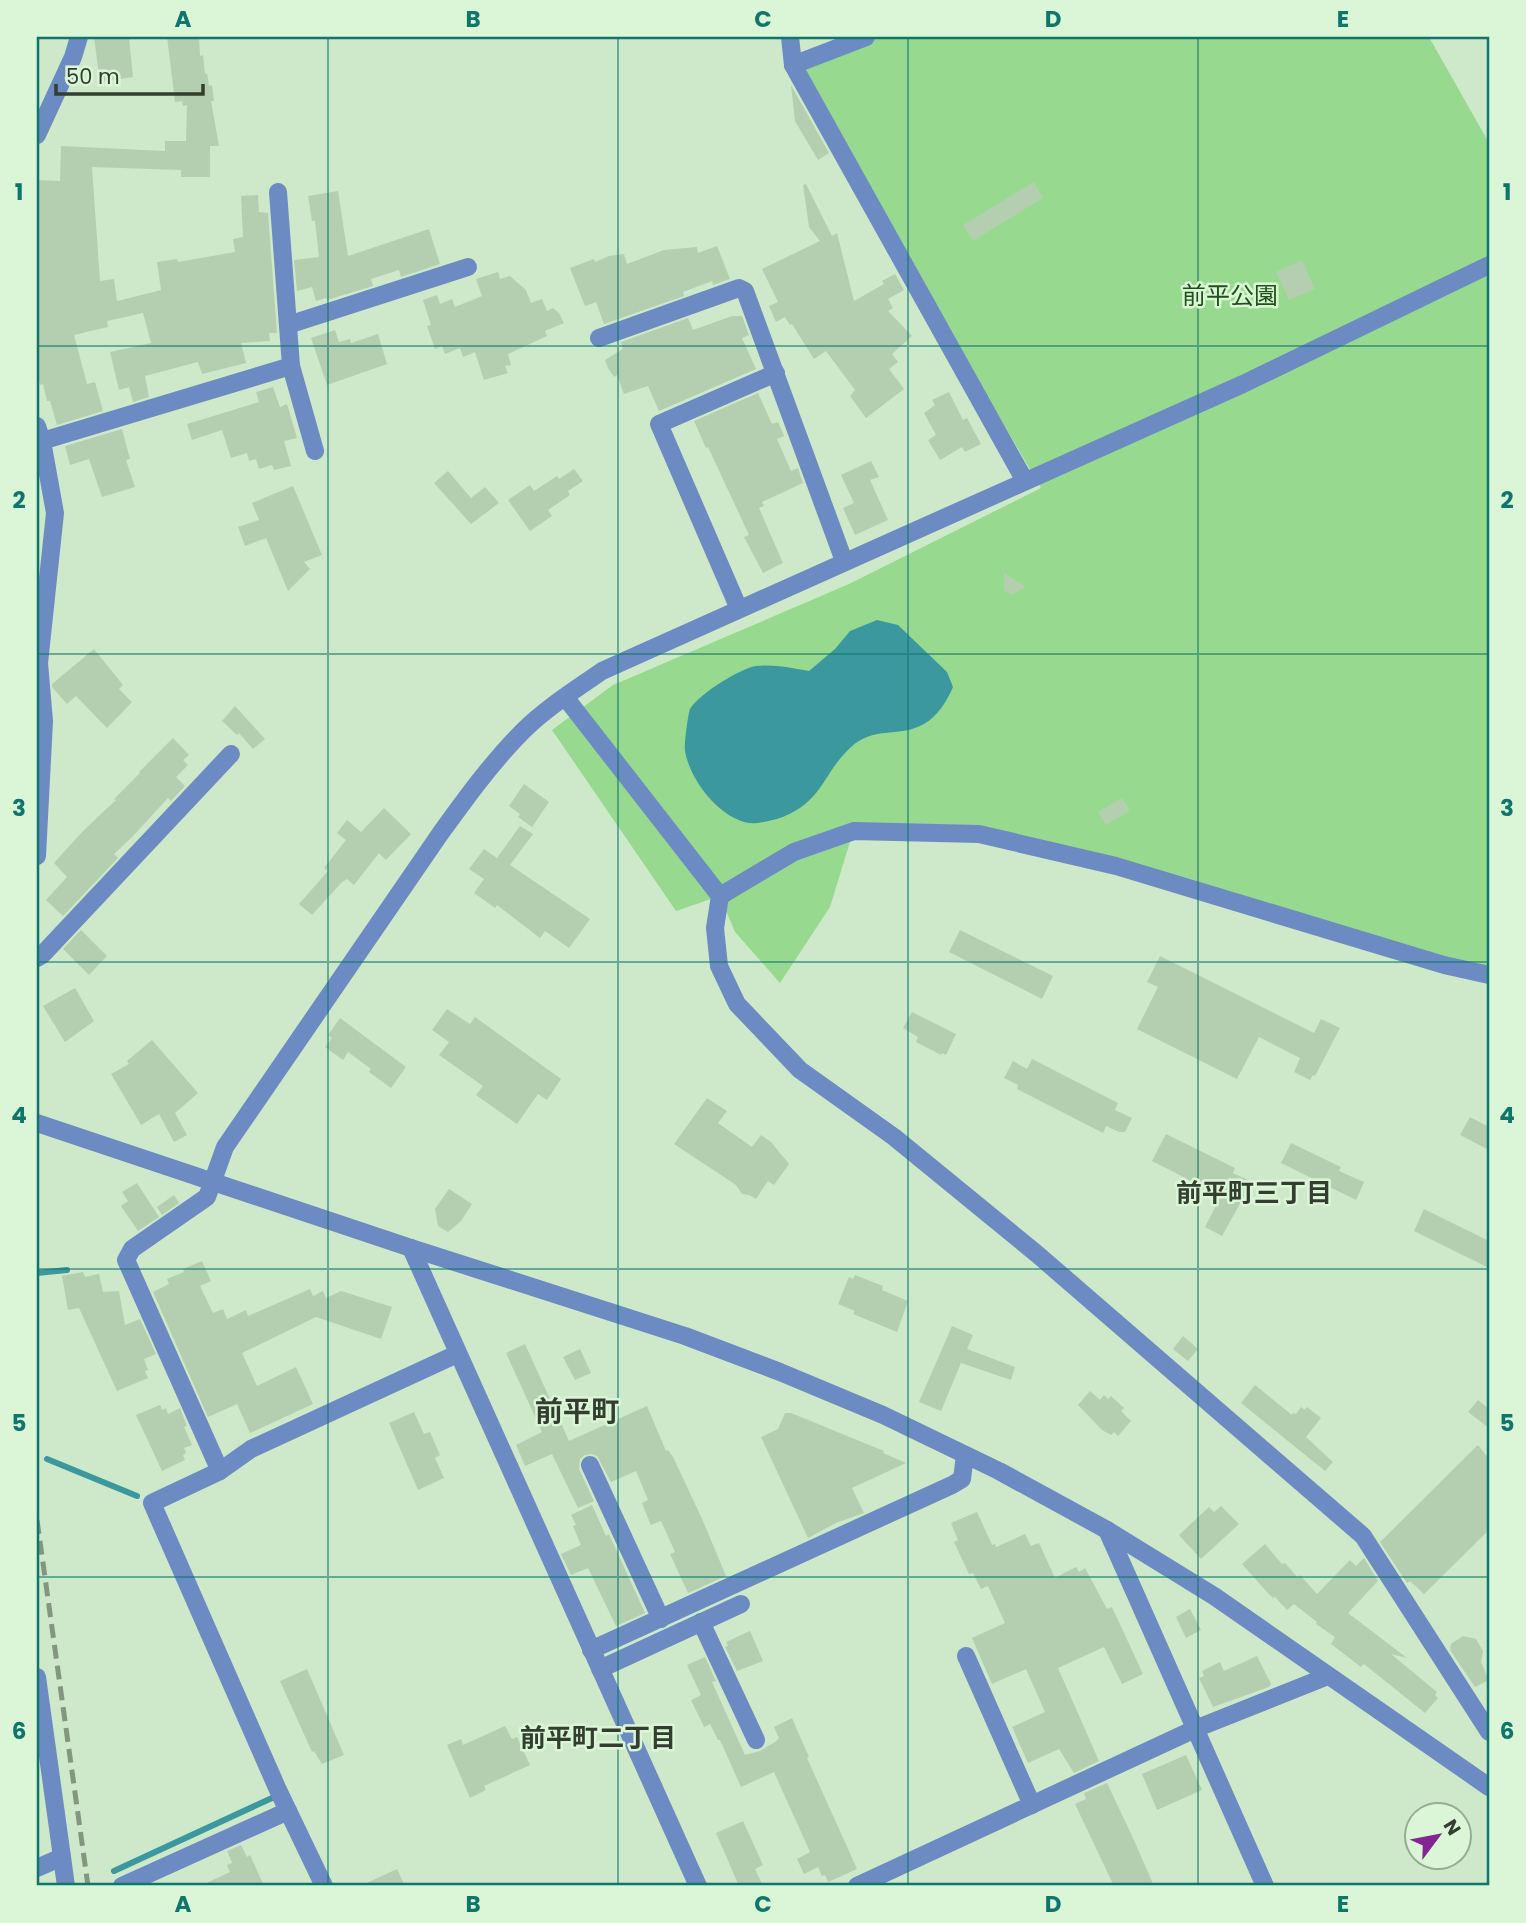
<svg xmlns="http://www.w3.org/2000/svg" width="1526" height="1923" font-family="Poppins,'Noto Sans JP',sans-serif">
<rect width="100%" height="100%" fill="#cde9c9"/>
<path fill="#97da8f" d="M866 37H1429L1489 143V975L979 834 853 832 830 907 780 983 735 932 720 896 676 911 552 730 613 685 849 584 1041 488 793 65Z"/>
<path fill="#3c989f" d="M877 620 898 625 947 672 953 687C947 701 938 716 924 724 900 738 874 725 850 748 824 772 823 800 785 816 777 820 757 824 749 823 719 818 690 780 685 751 684 745 688 714 690 709 699 694 739 669 756 666 773 664 793 668 809 671L835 649 850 631Z"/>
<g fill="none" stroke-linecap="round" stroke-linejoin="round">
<g stroke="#3c989f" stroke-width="6">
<path d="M37 1273 67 1270"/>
<path d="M47 1459 137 1496"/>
<path d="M114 1871 272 1798"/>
</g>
</g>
<g fill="#b3cfb0">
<path d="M94 37H129L133 77 100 82Z"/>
<path d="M167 37H199L200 56 203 55 205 74 207 73 209 86 212 85 214 101H211L219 146H210V177H181V170L92 167 100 281 114 279 117 301 161 290 157 262 177 259 178 262 235 252 233 239 243 237 241 196 258 195 259 212 268 213 277 333H269L270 341 241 343 246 363 202 374 198 362 145 376 149 397 133 402 129 387 119 390 110 352 151 343 143 313 107 321 108 327 74 335 87 384 95 382 103 411 57 425 50 401H47L43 384 40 385 37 374V180L60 181 61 146 165 151V141H186L187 105 183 106 182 101 175 102Z"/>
<path d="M791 85 829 153 818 160 795 121Z"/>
<path d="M1034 182 1043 198 973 241 963 225Z"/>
<path d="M806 184 832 236 837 233 854 301 884 284 882 281 895 274 904 290 888 299 893 308 888 311 912 336 892 354 898 362 889 369 904 389 866 418 850 396 855 390 826 351 814 359 792 324 790 325 785 317 776 322 769 306 778 302 762 269 820 241 809 227 803 185Z"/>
<path d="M338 191 348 256 429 229 440 264 401 277 399 270 371 279 373 286 327 300 326 298 316 301 312 287 297 291 294 260 319 257 315 221H312L308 196Z"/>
<path d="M717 246 730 279 713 285 712 281 683 292 684 296 604 324 596 302 585 306 570 268 594 259 595 262 609 256 624 254 627 264 664 250 697 247 698 253Z"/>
<path d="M1302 260 1315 289 1289 300 1276 272Z"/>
<path d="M498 272 500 279 510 276 526 290 531 303 542 299 547 311 553 308 559 313 564 323 545 331 547 336 508 354 511 365 505 366 508 373 484 380 475 352 463 357 460 348 445 354 442 346 435 349 427 326 431 325 423 300 437 295 440 304 452 299 455 307 482 296 476 279Z"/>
<path d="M732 316H742L749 335 742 338 756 369 659 411 648 386 624 394 617 375 614 377 608 368 605 360 623 349 621 342 688 318 693 330Z"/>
<path d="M335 330 339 342 350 339 351 343 378 334 387 364 327 385 311 338Z"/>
<path d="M273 387 280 407 287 404 297 438 284 441 291 466 274 470 272 465 259 469 256 459 249 461 247 453 231 458 222 430 192 440 187 424 259 402 256 392Z"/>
<path d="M949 392 963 420 967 418 981 444 965 452 962 447 940 460 928 440 936 435 924 413 935 405 932 400Z"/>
<path d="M758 393 772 424 778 422 784 436 777 439 791 471 798 468 803 483 762 502 764 506 759 508 783 563 763 573 744 537 749 535 708 447 706 448 694 421Z"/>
<path d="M122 429 130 459 126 460 135 487 102 497 89 459 70 465 65 446Z"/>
<path d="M871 461 879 477 870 480 888 520 855 535 843 508 854 503 841 475Z"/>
<path d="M574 469 583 481 568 491 570 495 548 510 552 516 530 531 508 500 530 485 534 491 557 476 559 479Z"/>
<path d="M448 471 471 498 485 487 499 503 471 524 434 483Z"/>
<path d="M293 486 322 555 304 562 310 569 288 591 266 538 245 546 238 527 259 520 252 503Z"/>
<path d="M1004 573 1026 587 1011 595 1004 590Z"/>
<path d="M94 649 123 685 119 689 132 702 107 728 76 696 67 704 52 687V684Z"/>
<path d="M235 706 265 739 253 749 239 733 237 735 222 721Z"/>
<path d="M173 738 189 755 183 760 188 765 176 777 185 786 171 801 168 798 133 836 114 854 118 858 63 916 46 900 67 877 54 863 83 831 116 800 114 799 140 773 139 772Z"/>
<path d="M524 784 549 802 532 827 518 817 520 814 509 806Z"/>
<path d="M1122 798 1130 811 1106 825 1098 812Z"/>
<path d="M384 808 411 834 386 860 379 853 354 885 347 879 342 882 312 915 299 904 328 871 324 868 346 840 337 833 347 820 361 832Z"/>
<path d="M520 826 533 834 510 865 590 919 569 948 545 931 540 938 497 905 495 908 474 893 484 879 469 869 484 849 497 858Z"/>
<path d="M81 930 107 956 89 975 63 949Z"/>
<path d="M960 930 1053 976 1042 999 949 952Z"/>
<path d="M1160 956 1314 1033 1321 1019 1340 1028 1315 1076 1313 1075 1310 1080 1294 1072 1300 1058 1259 1037 1237 1079 1137 1029 1158 987 1147 982Z"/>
<path d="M75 988 94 1021 65 1042 43 1006Z"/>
<path d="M447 1009 470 1024 475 1017 561 1079 547 1100 538 1094 517 1124 476 1095 483 1086 439 1055 449 1042 432 1030Z"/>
<path d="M912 1012 956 1034 946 1055 942 1053 941 1055 916 1042 918 1037 903 1028Z"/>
<path d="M340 1018 406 1067 391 1088 369 1072 371 1069 348 1052 343 1060 325 1047 332 1038 328 1035Z"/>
<path d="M152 1040 198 1093 175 1113 187 1135 174 1142 159 1114 141 1125 111 1074 129 1064 127 1061Z"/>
<path d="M1032 1059 1118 1103 1115 1110 1132 1118 1125 1132H1119L1106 1126 1103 1133 1017 1089 1018 1085 1004 1078 1013 1061 1027 1069Z"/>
<path d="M707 1098 727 1111 718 1123 752 1147 761 1135 771 1142 789 1164 774 1185 768 1181 756 1199 749 1195 742 1194 736 1185 674 1144Z"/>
<path d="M1470 1117 1489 1127V1150L1460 1135Z"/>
<path d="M1166 1134 1235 1168 1233 1173 1252 1182 1222 1236 1205 1227 1221 1196 1152 1161Z"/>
<path d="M1291 1143 1341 1167 1339 1171 1364 1182 1356 1200 1281 1163Z"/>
<path d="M137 1183 159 1217 138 1231 121 1206 128 1201 122 1192Z"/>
<path d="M449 1189 472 1204 461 1221 448 1232 438 1226 435 1209Z"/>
<path d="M174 1195 179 1203 162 1215 157 1207Z"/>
<path d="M1424 1209 1489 1241V1268L1414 1231Z"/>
<path d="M202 1261 211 1281 200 1286 213 1313 223 1309 227 1319 246 1310 248 1316 310 1289 313 1296 323 1291 326 1298 341 1291 392 1307 381 1339 316 1317 242 1353 257 1386 296 1367 313 1404 250 1433 237 1404 208 1417 153 1292 169 1284 167 1279 184 1272 183 1269Z"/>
<path d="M83 1272 85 1277 99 1274 103 1292 119 1291 125 1325 140 1319 156 1354 144 1359 148 1370 145 1371 148 1378 117 1391 79 1308 68 1310 62 1276Z"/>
<path d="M855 1275 883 1286 882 1290 908 1301 897 1332 853 1314 855 1311 838 1304 849 1277 853 1279Z"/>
<path d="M952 1326 973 1335 967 1349 1015 1367 1011 1380 961 1363 941 1411 919 1402Z"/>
<path d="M1183 1336 1198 1349 1188 1361 1173 1349Z"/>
<path d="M525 1344 569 1441 647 1406 666 1451 668 1450 673 1457 703 1521 726 1576 688 1593 670 1554 675 1552 661 1521 651 1525 645 1511 642 1503 648 1500 636 1471 611 1482 597 1456 592 1454 585 1455 580 1459 579 1469 594 1501 578 1508 552 1454 525 1466 516 1445 542 1432 506 1353Z"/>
<path d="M580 1349 591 1373 575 1380 563 1357Z"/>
<path d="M1255 1385 1292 1415 1293 1413 1296 1414 1301 1407 1305 1410 1307 1407 1321 1418 1306 1437 1333 1462 1325 1471 1241 1403Z"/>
<path d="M1090 1391 1100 1400 1104 1395 1108 1399 1111 1396 1124 1408 1121 1411 1131 1421 1118 1436 1114 1432 1111 1435 1102 1430 1078 1405Z"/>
<path d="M1478 1400 1489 1409V1428L1468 1412Z"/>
<path d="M160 1405 162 1410 166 1408 168 1414 180 1408 187 1426 184 1427 192 1445 184 1448 186 1453 183 1455 185 1460 162 1471 136 1415Z"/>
<path d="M414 1412 424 1434 430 1432 440 1455 435 1458 444 1478 418 1490 389 1423Z"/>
<path d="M785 1413H791L884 1451 883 1453 906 1463 852 1488 864 1513 836 1523 808 1538 761 1437 778 1429Z"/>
<path d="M1478 1445 1489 1459V1530L1424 1594 1410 1581 1407 1583 1380 1542Z"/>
<path d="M592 1505 606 1536 609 1534 645 1613 616 1626 588 1568 571 1575 561 1554 581 1545 573 1526 576 1525 571 1515Z"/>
<path d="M1221 1506 1239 1524 1201 1559 1179 1535 1209 1507 1214 1512Z"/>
<path d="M977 1512 992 1545 995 1544 996 1547 1025 1534 1031 1546 1039 1543 1055 1578 1076 1567 1079 1572 1085 1568 1107 1609 1112 1607 1143 1674 1122 1684 1104 1647 1058 1668 1099 1761 1074 1773 1059 1749 1028 1763 1012 1727 1045 1712 1026 1669 992 1684 972 1638 1005 1623 988 1586 981 1589 973 1573 969 1574 954 1542 958 1540 951 1523Z"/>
<path d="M1265 1544 1282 1564 1285 1563 1298 1578 1300 1575 1317 1594 1350 1560 1356 1566 1364 1558 1378 1581 1348 1613 1407 1658 1391 1654 1437 1692 1435 1695 1438 1698 1425 1713 1364 1664 1361 1667 1331 1644 1335 1637 1316 1624 1317 1622 1294 1604 1287 1610 1275 1597 1273 1598 1266 1591 1242 1564Z"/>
<path d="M1190 1609 1201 1630 1186 1638 1176 1617Z"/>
<path d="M750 1631 763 1661 737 1671 725 1647 728 1646 726 1642Z"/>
<path d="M1463 1636 1476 1639 1483 1651 1481 1662 1489 1680 1475 1687 1450 1650 1451 1644Z"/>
<path d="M1257 1656 1271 1684 1269 1687 1213 1707 1199 1678 1204 1676 1202 1671 1220 1662 1224 1671Z"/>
<path d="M705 1657 716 1681 712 1682 745 1755 760 1751 775 1742 779 1738 774 1727 792 1718 809 1757 807 1758 857 1869 828 1882 825 1875 822 1876 818 1867 804 1874 797 1859 810 1852 774 1772 741 1787 720 1740H718L710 1724 704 1727 691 1700 701 1695 687 1665Z"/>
<path d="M307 1669 344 1755 322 1764 314 1751 312 1752 280 1681Z"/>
<path d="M505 1726 512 1739 517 1737 530 1765 484 1786 486 1790 470 1798 447 1745 461 1739 463 1745Z"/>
<path d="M1186 1755 1202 1790 1157 1810 1142 1774Z"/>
<path d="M1107 1783 1133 1838 1154 1886H1114L1075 1804 1086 1799 1084 1793Z"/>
<path d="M743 1821 763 1865 755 1869 763 1886H739L716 1833Z"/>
<path d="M241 1845 247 1857 250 1855 264 1886H200L230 1872 227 1865 232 1863 227 1851Z"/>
<path d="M397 1869 405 1886H360Z"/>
</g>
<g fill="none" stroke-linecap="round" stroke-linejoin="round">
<g stroke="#6c8bc3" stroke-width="18">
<path d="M790 37 793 65 1025 481"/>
<path d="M793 65 866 37"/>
<path d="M37 135 73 57 79 37"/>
<path d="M278 192 291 366 315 451"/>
<path d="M288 325 468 267"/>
<path d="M599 338 739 288 745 291 844 561"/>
<path d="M37 426 42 441 55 513 39 663 44 721 37 856"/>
<path d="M42 441 291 366"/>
<path d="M739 609 659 424 776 373"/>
<path d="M565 697 720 896 715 928 719 966 737 1004 800 1070 894 1137 1037 1254 1363 1536 1489 1732"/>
<path d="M720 896 794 852 854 831 979 834 1116 866 1444 965 1489 975"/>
<path d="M37 958 42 955 231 754"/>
<path d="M37 1123 411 1248 685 1336 780 1372 883 1415 999 1471 1107 1530 1214 1596 1489 1787"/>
<path d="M411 1248 698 1886"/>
<path d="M590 1465 661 1619"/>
<path d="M220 1471 126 1260 132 1249 207 1197 225 1147 440 834C466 798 492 762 523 731 546 708 575 690 602 671L1243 384 1489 265"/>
<path d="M1107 1530 1265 1886"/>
<path d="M701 1622 756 1740"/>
<path d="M591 1650 952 1485 962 1479 965 1455"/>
<path d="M966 1656 1032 1805"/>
<path d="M600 1669 741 1604"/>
<path d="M37 1677 66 1886"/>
<path d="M37 1868 62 1857"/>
<path d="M122 1886 288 1811"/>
<path d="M324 1886 278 1790 152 1503 220 1471 251 1449 457 1354"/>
<path d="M857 1886 1195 1729 1328 1676"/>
</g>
<path stroke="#839780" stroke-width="5" stroke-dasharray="14 7" stroke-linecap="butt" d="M37 1520 88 1886"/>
</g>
<path fill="none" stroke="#0f766e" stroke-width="2" stroke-opacity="0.55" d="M328 37V1886M618 37V1886M908 37V1886M1198 37V1886M37 346H1489M37 654H1489M37 962H1489M37 1269H1489M37 1577H1489"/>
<g text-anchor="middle" stroke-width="5" stroke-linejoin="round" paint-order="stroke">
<g font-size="24" fill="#1d5118" stroke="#daf6d6">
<text x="1230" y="304">前平公園</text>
</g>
<g font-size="26" font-weight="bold" fill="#333e31" stroke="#daf6d6">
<text x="1254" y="1202">前平町三丁目</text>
<text x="598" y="1747">前平町二丁目</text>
</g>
<g font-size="28" font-weight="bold" fill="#333e31" stroke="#daf6d6">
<text x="577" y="1421">前平町</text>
</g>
</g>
<rect width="1526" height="1923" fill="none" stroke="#daf6d6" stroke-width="77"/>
<g transform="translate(1438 1836) rotate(58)"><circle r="33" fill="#daf6d6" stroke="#97ac94" stroke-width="2"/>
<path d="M0-5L12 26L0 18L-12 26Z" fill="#832692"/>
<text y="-10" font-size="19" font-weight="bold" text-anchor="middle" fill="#333e31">N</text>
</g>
<path d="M56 84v10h147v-10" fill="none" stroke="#333e31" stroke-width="3.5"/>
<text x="66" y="84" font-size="21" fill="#333e31" stroke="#daf6d6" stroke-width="5" paint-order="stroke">50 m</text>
<rect x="38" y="38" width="1450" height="1846" fill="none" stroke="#0f766e" stroke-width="2.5"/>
<g font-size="23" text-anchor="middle" font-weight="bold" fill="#0f766e">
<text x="183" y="27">A</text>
<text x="473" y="27">B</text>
<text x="763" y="27">C</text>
<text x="1053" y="27">D</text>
<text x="1343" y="27">E</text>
<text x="19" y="200">1</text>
<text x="1507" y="200">1</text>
<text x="19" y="508">2</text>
<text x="1507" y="508">2</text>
<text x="19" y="816">3</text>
<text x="1507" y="816">3</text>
<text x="19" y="1123">4</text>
<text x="1507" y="1123">4</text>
<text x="19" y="1431">5</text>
<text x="1507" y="1431">5</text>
<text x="19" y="1739">6</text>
<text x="1507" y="1739">6</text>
<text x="183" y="1912">A</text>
<text x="473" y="1912">B</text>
<text x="763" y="1912">C</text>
<text x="1053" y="1912">D</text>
<text x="1343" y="1912">E</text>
</g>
</svg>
